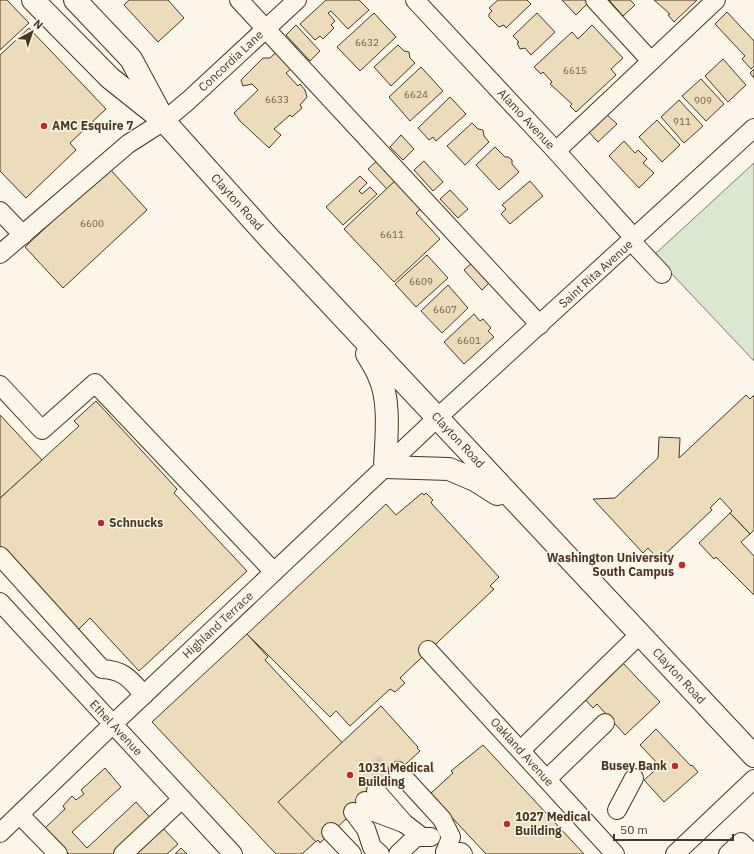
<svg xmlns="http://www.w3.org/2000/svg" width="754" height="854" font-family="'IBM Plex Sans',sans-serif">
<rect width="100%" height="100%" fill="#fbf6e9"/>
<path fill="#dce7d0" stroke="#887966" d="M754 163V361L654 255Z"/>
<g fill="#ecdcbc" stroke="#4a3520">
<path d="M0 0H7L29 23 0 50Z"/>
<path d="M129 0H168L184 18 158 42 124 5Z"/>
<path d="M326 0H359L369 10 348 29 331 11 328 13 335 21 331 25 334 28 323 39 320 36 315 40 300 24Z"/>
<path d="M498 0H527L531 4 506 28 504 25 499 27 489 17V14L492 11 489 8Z"/>
<path d="M562 0H585L588 3 576 15Z"/>
<path d="M609 0H630L635 5 623 16Z"/>
<path d="M654 0H697L674 22 668 15 670 14Z"/>
<path d="M727 12 754 41V66L751 69 742 59 745 56 715 24Z"/>
<path d="M374 13 396 37 360 71 337 47Z"/>
<path d="M537 13 555 32 531 55 525 48 520 49 517 43 519 42 513 36Z"/>
<path d="M296 25 320 51 310 61 286 35Z"/>
<path d="M592 25 623 58 611 69 616 75 576 112 570 106 572 104 550 84 552 82 543 72 541 74 534 67 572 32 578 39Z"/>
<path d="M29 28 106 109 70 143 76 150 26 198 0 171V55Z"/>
<path d="M398 45 404 51 409 52 410 58 415 63 391 86 374 67Z"/>
<path d="M281 48 297 64 286 73 298 86 300 84 305 90 307 97 300 105 302 108 292 117 290 115 274 129 281 135 269 148 240 121 234 113 258 90 252 84 243 86 241 80 263 58H270Z"/>
<path d="M723 59 746 85 728 102 705 76Z"/>
<path d="M421 67 443 91 410 121 389 97Z"/>
<path d="M754 69V78L750 73Z"/>
<path d="M701 79 724 104 706 121 682 96Z"/>
<path d="M450 97 466 114 436 141 433 137 429 140 418 128Z"/>
<path d="M679 100 703 126 684 143 661 117Z"/>
<path d="M606 114 617 124 598 142 588 131Z"/>
<path d="M657 120 680 145 662 162 639 137Z"/>
<path d="M472 123 478 129 483 130 484 136 489 142 465 165 447 146Z"/>
<path d="M401 135 414 149 403 160 390 147Z"/>
<path d="M624 141 635 153 638 150 647 159 643 163 654 173 639 188 609 156Z"/>
<path d="M495 147 505 157H508L512 160V164L519 172 499 190 476 165Z"/>
<path d="M379 159 398 178 387 189 368 169Z"/>
<path d="M424 161 443 182 433 191 414 170Z"/>
<path d="M109 168 147 210 63 288 25 247Z"/>
<path d="M360 176 367 183 359 191 362 194 370 187 377 194 343 225 326 207Z"/>
<path d="M398 178 424 206 416 213 440 239 394 282 344 229Z"/>
<path d="M530 181 543 196 510 224 501 214 506 209 502 205Z"/>
<path d="M450 190 468 209 458 218 440 199Z"/>
<path d="M427 255 448 278 416 307 395 284Z"/>
<path d="M474 261 492 280 482 290 464 270Z"/>
<path d="M448 285 468 308 442 333 421 311Z"/>
<path d="M474 314 480 321 483 319 491 328 488 331 494 337 464 364 444 342Z"/>
<path d="M746 395 750 399 754 395V530L750 534 730 513 732 511 720 498 710 508 712 510 659 560 648 548 643 553 593 499 615 498 658 458 659 437 680 438 679 458Z"/>
<path d="M96 401 177 489 174 493 247 571 139 671 90 618 77 631 0 548V498L79 426 74 421Z"/>
<path d="M0 415 42 460 0 498Z"/>
<path d="M422 493 424 495 426 493 433 500 431 502 432 504 499 577 490 586 494 589 400 678 405 683 395 692 390 689 350 726 336 711 330 717 247 634 386 504 396 515Z"/>
<path d="M730 513 750 534 741 542 754 556V595L716 557 714 559 699 543Z"/>
<path d="M247 634 268 657 265 660 380 783 302 854H276L152 722Z"/>
<path d="M620 660 660 702 625 735 597 704 593 708 582 696Z"/>
<path d="M381 706 418 747 417 748 420 751 320 843 318 840 316 842 278 802Z"/>
<path d="M656 729 691 766 692 765 698 772 664 802 644 780 660 766 640 745Z"/>
<path d="M483 745 584 854H486L430 794 453 773 451 771Z"/>
<path d="M105 768 121 787 72 832 87 848 136 802 155 823 121 854H69L45 828 65 809 63 806 72 796 76 800 84 794 81 790Z"/>
<path d="M160 825 178 844 167 854H129Z"/>
<path d="M181 848 187 854H175Z"/>
</g>
<g fill="none" stroke-linecap="round" stroke-linejoin="round">
<path stroke="#d8cfc1" stroke-width="18" stroke-dasharray="18 9" stroke-linecap="butt" d="M372 774 387 759 398 771"/>
<g stroke="#4a3520" stroke-width="20">
<g id="minor">
<path d="M239 0 540 325"/>
<path d="M415 0 556 151 635 239"/>
<path d="M595 0 651 61"/>
<path d="M556 151 716 0"/>
<path d="M0 211 23 235"/>
<path d="M632 242 662 274"/>
<path d="M0 254 128 144 164 121 189 100 297 0"/>
<path d="M0 385 42 430 95 383 274 572"/>
<path d="M0 556 102 669C124 670 130 679 144 695"/>
<path d="M0 602 233 854"/>
<path d="M428 650 615 854"/>
<path d="M521 750 640 634"/>
<path d="M398 771 442 819 451 837 445 852H461L463 854"/>
<path d="M547 779 605 723"/>
<path d="M376 791 404 823 422 837"/>
<path d="M365 801 374 812 403 823"/>
<path d="M617 810 634 778"/>
<path d="M353 812 366 829 372 847 380 854"/>
<path d="M20 815 58 854"/>
<path d="M331 832 352 854"/>
<path d="M0 833 113 724 437 418 754 128"/>
<path d="M123 854 182 799"/>
<path d="M398 854 416 837H431"/>
<path d="M675 854 754 779"/>
<path d="M728 854 741 842 753 854"/>
</g>
</g>
<g stroke="#4a3520" stroke-width="24">
<g id="major">
<path d="M33 0 110 78 164 121 269 238 754 756"/>
<path d="M75 0 131 59 160 113"/>
<path d="M367 354C371 361 376 368 379 376 391 401 386 440 385 467L449 469 475 480 497 494"/>
</g>
</g>
<use href="#minor" stroke="#fbf6e9" stroke-width="18"/>
<use href="#major" stroke="#fbf6e9" stroke-width="22"/>
</g>
<g fill="#c62828" stroke="#fbf6e9" stroke-width="1.5">
<circle cx="44" cy="126" r="4"/>
<circle cx="101" cy="523" r="4"/>
<circle cx="682" cy="565" r="4"/>
<circle cx="675" cy="766" r="4"/>
<circle cx="350" cy="775" r="4"/>
<circle cx="507" cy="824" r="4"/>
</g>
<g text-anchor="middle" stroke-width="3" stroke-linejoin="round" paint-order="stroke">
<g font-size="10" fill="#725f47">
<text x="367" y="46">6632</text>
<text x="575" y="74">6615</text>
<text x="416" y="98">6624</text>
<text x="277" y="103">6633</text>
<text x="703" y="104">909</text>
<text x="682" y="125">911</text>
<text x="92" y="227">6600</text>
<text x="392" y="238">6611</text>
<text x="421" y="285">6609</text>
<text x="445" y="313">6607</text>
<text x="469" y="344">6601</text>
</g>
<g font-size="12" fill="#4a3520" stroke="#fbf6e9">
<text transform="translate(231 61) rotate(-43)" y="4">Concordia Lane</text>
<text transform="translate(526 119) rotate(47)" y="4">Alamo Avenue</text>
<text transform="translate(237 202) rotate(48)" y="4">Clayton Road</text>
<text transform="translate(596 274) rotate(-42)" y="4">Saint Rita Avenue</text>
<text transform="translate(458 440) rotate(47)" y="4">Clayton Road</text>
<text transform="translate(218 625) rotate(-43)" y="4">Highland Terrace</text>
<text transform="translate(679 676) rotate(47)" y="4">Clayton Road</text>
<text transform="translate(116 728) rotate(47)" y="4">Ethel Avenue</text>
<text transform="translate(522 752) rotate(48)" y="4">Oakland Avenue</text>
</g>
<g font-size="12" font-weight="bold" fill="#4a3520" stroke="#fbf6e9" text-anchor="start">
<text x="52" y="130">AMC Esquire 7</text>
<text x="109" y="527">Schnucks</text>
<text x="674" y="562" text-anchor="end">Washington University<tspan x="674" dy="14">South Campus</tspan></text>
<text x="667" y="770" text-anchor="end">Busey Bank</text>
<text x="358" y="772">1031 Medical<tspan x="358" dy="14">Building</tspan></text>
<text x="515" y="821">1027 Medical<tspan x="515" dy="14">Building</tspan></text>
</g>
</g>
<g transform="translate(32 32) rotate(40)" stroke="#fbf6e9" stroke-width="3" paint-order="stroke">
<path d="M0-3L7 15L0 10L-7 15Z" fill="#4a3520"/>
<text y="-6" font-size="11" font-weight="bold" text-anchor="middle" fill="#4a3520">N</text>
</g>
<path d="M614 834v6h119v-6" fill="none" stroke="#4a3520" stroke-width="2"/>
<text x="620" y="834" font-size="12" fill="#4a3520" stroke="#fbf6e9" stroke-width="3" paint-order="stroke">50 m</text>
</svg>
